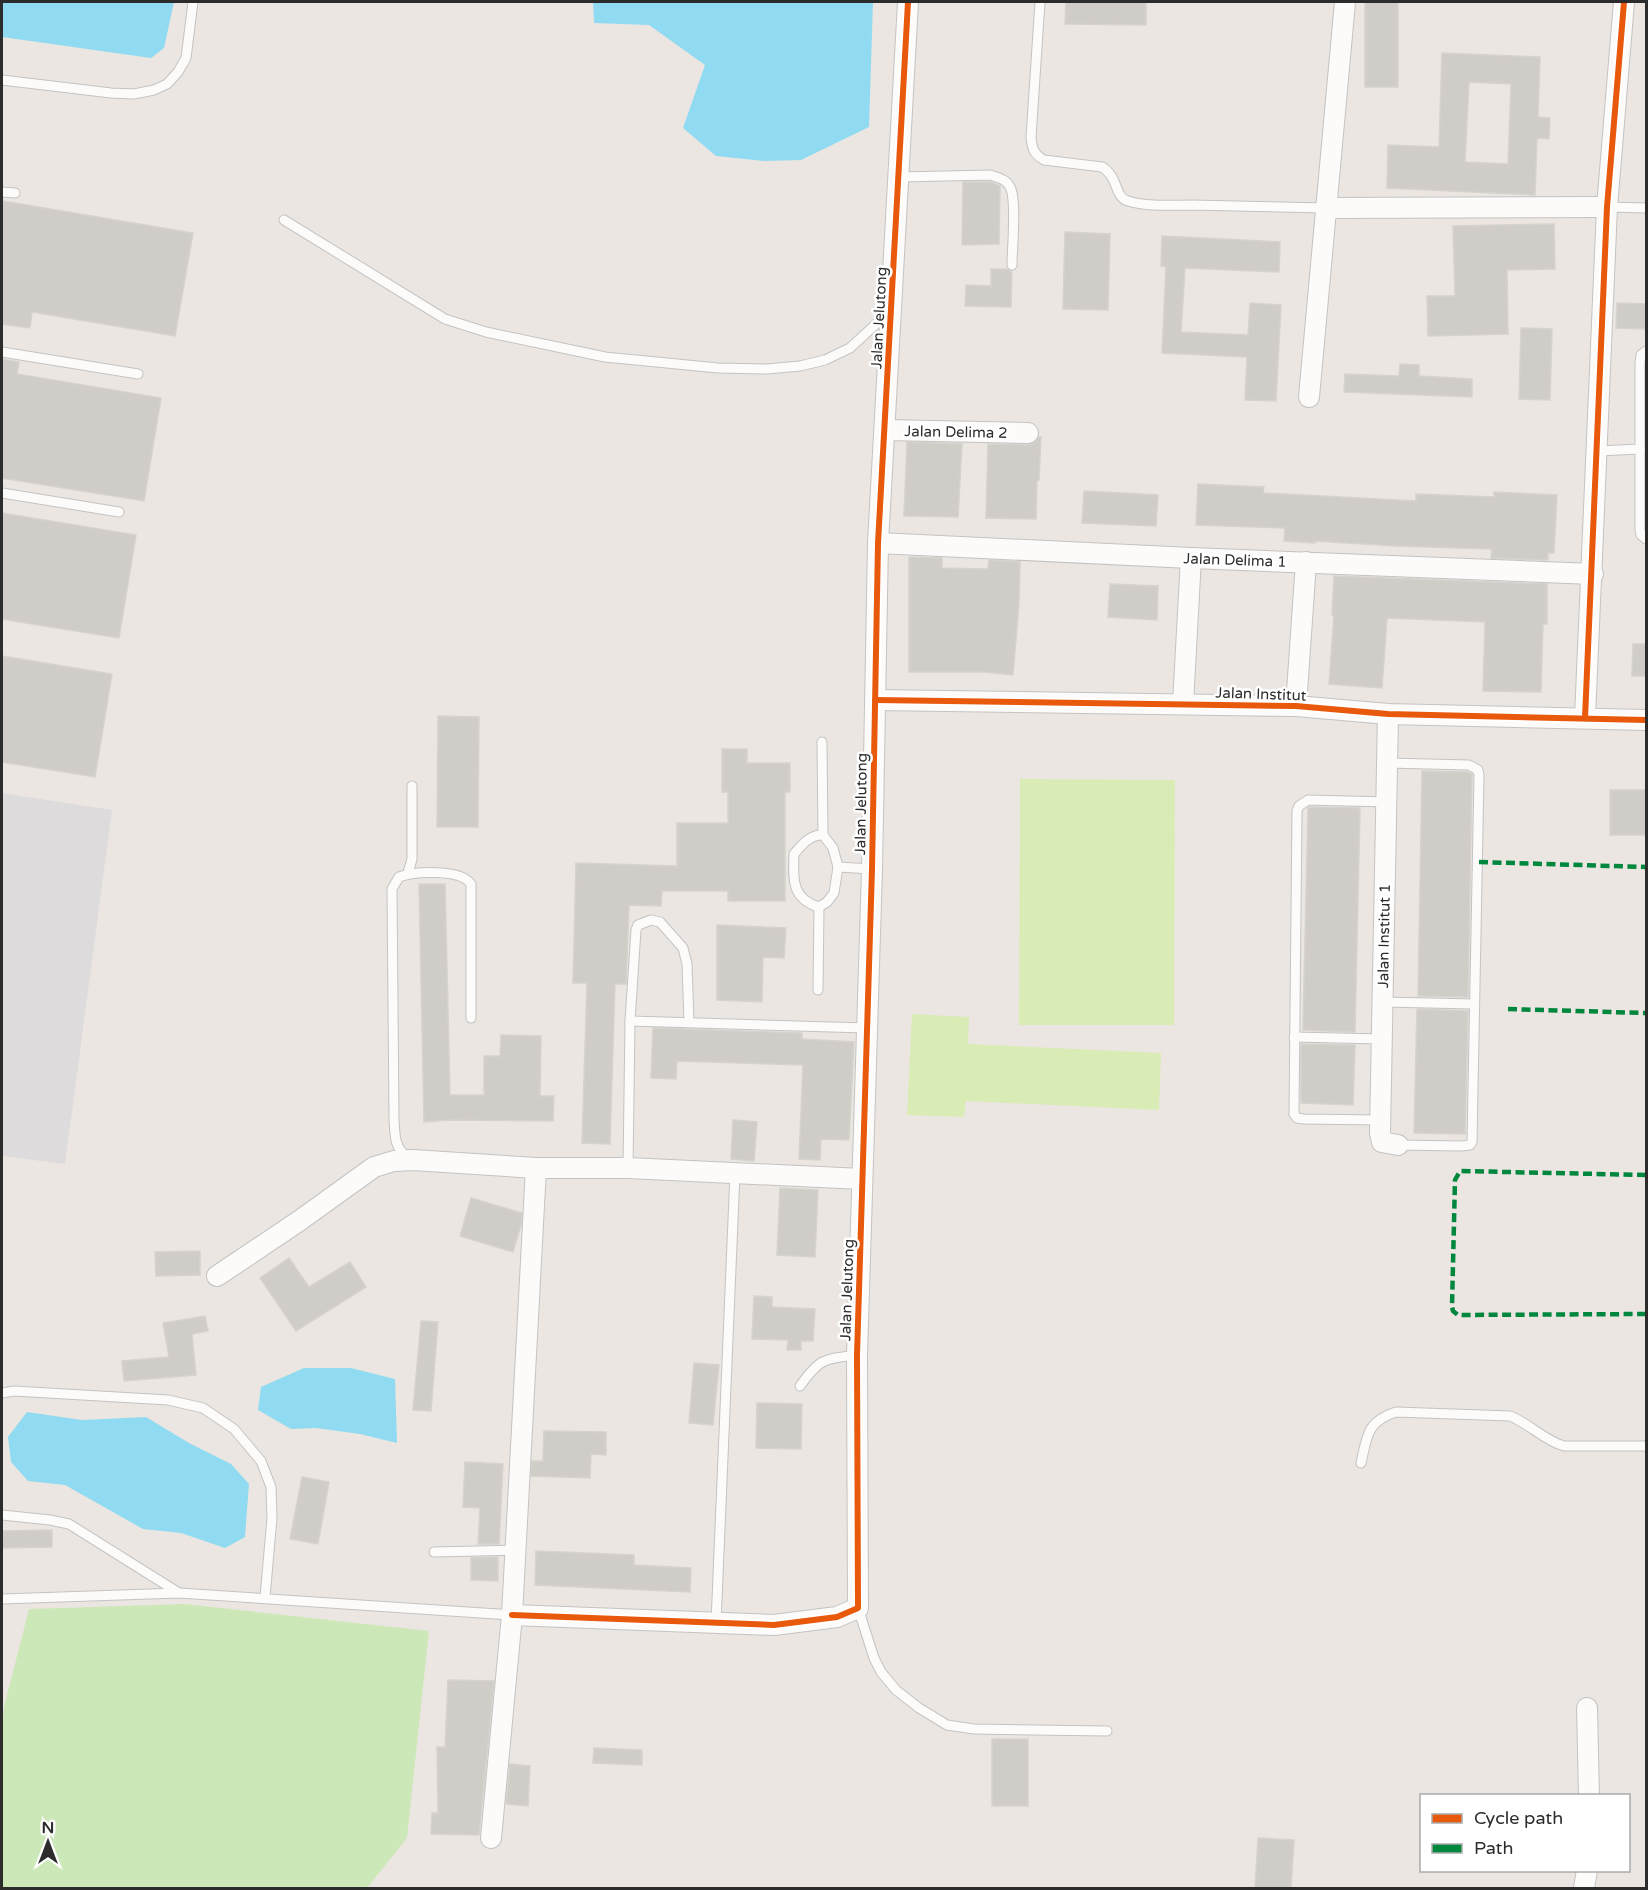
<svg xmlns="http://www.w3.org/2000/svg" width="1648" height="1890" font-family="'Varela Round',sans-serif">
<rect width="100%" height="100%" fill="#ebe6e1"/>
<path fill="#dedbdd" d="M2 793 112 810 65 1164 2 1156Z"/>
<path fill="#cde8b8" d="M185 1604 429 1631 407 1838 367 1888H2V1734L4 1707 29 1609Z"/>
<g fill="#d9ecb5">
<path d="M1020 779 1175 780 1174 1025H1019Z"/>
<path d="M912 1014 969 1017 968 1044 1161 1053 1159 1110 966 1101 964 1117 907 1115Z"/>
</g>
<g fill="#90dbf1">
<path d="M2 2H174L164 48 151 58 2 37Z"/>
<path d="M593 2H873L869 127 801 160 765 161 716 156 683 128 705 65 649 25 594 23Z"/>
<path d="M304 1368H351L395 1379 397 1443 360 1434 316 1428 291 1429 258 1410 261 1387Z"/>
<path d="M27 1412 82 1420 146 1417 189 1443 231 1464 249 1484 245 1537 225 1548 181 1533 143 1529 65 1485 28 1481 11 1462 8 1437Z"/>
</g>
<g fill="#d0ccc8" stroke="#d6d2cd" stroke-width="1.5" fill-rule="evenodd">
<path d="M1066 2H1146V25L1065 24Z"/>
<rect x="1365" y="2" width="33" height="85"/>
<path d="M1442 53 1540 57 1538 117 1550 118 1549 139 1537 138 1535 195 1387 188 1388 145 1439 147ZM1469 82 1511 84 1508 164 1465 162Z"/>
<path d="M963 182H991L1000 186 999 244 962 245Z"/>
<path d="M3 201 193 233 175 336 32 312 30 328 2 324V213Z"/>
<path d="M1554 224 1555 269 1507 270 1508 334 1428 336 1427 296H1455L1453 226Z"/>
<path d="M1065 232 1110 234 1108 310 1063 309Z"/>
<path d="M1162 236 1280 242 1279 272 1185 268 1181 332 1248 335 1250 303 1281 305 1276 401 1245 400 1247 357 1162 353 1166 267 1161 266Z"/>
<path d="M991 269H1007L1012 272 1011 307 965 306 966 285 991 286Z"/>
<path d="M1617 303 1647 304V329L1616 328Z"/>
<path d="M1521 328 1552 329 1550 400 1519 399Z"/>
<path d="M2 359 19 362 17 374 161 398 144 501 2 478Z"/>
<path d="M1400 364 1419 365V376L1472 379V397L1344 392 1345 374 1399 376Z"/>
<path d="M1039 437H1041L1039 480H1037L1036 519 986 518 988 444 1028 445 1034 443Z"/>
<path d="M907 442 962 444 958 517 904 516Z"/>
<path d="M1198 484 1264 487 1263 493 1416 501V494L1494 497V492L1557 495 1554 553H1548V560L1491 558 1492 549 1396 546 1315 541V543L1284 541 1285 528 1196 525Z"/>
<path d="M1084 491 1158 495 1156 526 1082 523Z"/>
<path d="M2 513 136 535 119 638 2 619Z"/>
<path d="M909 557 942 558V568L988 569 989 560 1020 562 1019 603 1013 675 984 672H909Z"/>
<path d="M1334 576 1547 584V624H1543L1541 692 1483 691 1485 622 1387 618 1382 688 1329 684 1334 615H1332Z"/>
<path d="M1110 584 1158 586 1157 620 1108 617Z"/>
<path d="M1633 644H1647V676H1632Z"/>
<path d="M2 656 112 674 95 777 2 762Z"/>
<path d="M438 716 479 717 478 827H437Z"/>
<path d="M722 749H747V763H790V792H785V901H728V891H662L661 906 629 905 626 984H615L610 1144 582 1143 587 983H573L576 863 677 866V823H728V792H722Z"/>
<path d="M1422 771 1467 772 1472 774 1468 997 1418 996Z"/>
<rect x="1610" y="790" width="37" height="45"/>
<path d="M1310 807 1360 808 1355 1032 1303 1030 1308 808Z"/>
<path d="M419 884H445L450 1095H484V1056H500L501 1035 541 1036 540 1096H554L553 1121 450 1120 424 1122Z"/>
<path d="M717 925 786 928 784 958 763 957 762 1002 717 1000Z"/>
<path d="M1417 1009 1468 1011 1465 1134 1414 1133Z"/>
<path d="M653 1028 802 1033V1039L854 1042 849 1140 821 1139 820 1160 799 1159 803 1065 677 1061 676 1079 651 1078Z"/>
<path d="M1301 1044 1355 1045 1353 1105 1301 1103Z"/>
<path d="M733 1120 757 1122 754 1161 731 1159Z"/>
<path d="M780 1188 818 1190 815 1257 777 1255Z"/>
<path d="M471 1198 522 1213 521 1225 513 1252 460 1236Z"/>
<path d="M200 1251V1275L156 1276 155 1252Z"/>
<path d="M289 1258 309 1287 350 1262 366 1287 296 1331 260 1278Z"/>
<path d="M754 1296 772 1297V1307L815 1309 813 1341H801V1350H787L788 1340 752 1339Z"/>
<path d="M205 1316 208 1331 192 1334 196 1375 124 1381 122 1361 169 1357 163 1323Z"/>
<path d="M421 1321 438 1322 431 1411 413 1410Z"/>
<path d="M694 1363 719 1365 713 1425 689 1423Z"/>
<path d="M757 1403 802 1404 801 1449 756 1448Z"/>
<path d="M544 1431 606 1432V1455L591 1454 590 1478 531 1476 532 1461H543Z"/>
<path d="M465 1462 503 1464 499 1544H478L480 1508 463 1507Z"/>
<path d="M302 1477 329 1482 318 1544 290 1539Z"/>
<path d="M52 1530V1547L2 1548V1531Z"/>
<path d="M536 1551 634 1555V1565L691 1568 690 1592 535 1585Z"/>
<path d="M498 1557V1581L471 1580V1558Z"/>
<path d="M448 1680 494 1681 479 1835 431 1834 432 1813H438L437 1747H445Z"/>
<rect x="992" y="1739" width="36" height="67"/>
<path d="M594 1748 642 1750V1765L593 1763Z"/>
<path d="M510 1764 530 1766 528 1806 506 1804Z"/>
<path d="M1258 1838 1294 1840 1291 1888H1255Z"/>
</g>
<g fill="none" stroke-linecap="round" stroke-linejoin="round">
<g stroke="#c4c3c3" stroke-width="11">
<g id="lane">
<path d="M1040 2 1031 137C1032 149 1034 154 1044 160L1102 167C1119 177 1114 197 1128 201 1147 207 1172 205 1192 205 1236 206 1281 207 1325 208"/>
<path d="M2 80 111 93 134 94 154 90 167 84 178 72 186 58 193 2"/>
<path d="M900 177 990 175C999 178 1006 179 1010 187 1017 199 1012 249 1012 265"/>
<path d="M2 192 15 193"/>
<path d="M1607 207 1646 208"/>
<path d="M284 220 445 319 486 332 605 357 718 368 767 369 800 366 825 360 850 348 888 313"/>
<path d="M1646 351 1641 355 1640 363V530L1641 535 1646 539"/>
<path d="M2 352 138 374"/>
<path d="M1598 451 1640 449"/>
<path d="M2 493 119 512"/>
<path d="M1388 763 1469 765 1478 770 1479 775 1472 1142 1470 1145 1461 1146 1398 1145"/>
<path d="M838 867 872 869"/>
<path d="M408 873 412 859V786"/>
<path d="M819 907C791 899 793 878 794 854 802 845 810 834 823 835"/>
<path d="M818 990 819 907 827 902 834 893 838 867 833 848 823 835 822 742"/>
<path d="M1383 1002 1474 1004"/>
<path d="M630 1021 866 1028"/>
<path d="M1294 1037 1382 1039"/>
<path d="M1380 1120 1303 1119 1297 1118 1294 1114 1297 811 1299 806 1308 800 1387 802"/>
<path d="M408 1157C394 1149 395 1134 394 1119L392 889 399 877C415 871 461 869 471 884V1018"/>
<path d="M628 1168 630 1021 636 930 638 925 651 920 660 922 683 948 687 964 689 1022"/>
<path d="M800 1386C820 1358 824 1359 857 1355"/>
<path d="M2 1393 14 1391 168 1400 203 1408 234 1429 261 1461 271 1487 272 1518 265 1597"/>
<path d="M1361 1463C1367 1436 1367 1421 1396 1412L1510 1416C1530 1424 1545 1441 1564 1446H1646"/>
<path d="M2 1515 50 1520 69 1524 179 1593"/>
<path d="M434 1552 516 1550"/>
<path d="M2 1599 179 1593 512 1615"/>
<path d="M858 1608 874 1658 881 1672 896 1690 919 1708 947 1725 974 1729 1107 1731"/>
<path d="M716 1623 735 1173"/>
</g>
</g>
<g stroke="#c4c3c3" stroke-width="22">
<g id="street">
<path d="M1325 208 1607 207"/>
<path d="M1309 397 1345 2"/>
<path d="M885 430 1028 433"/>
<path d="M878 543 1191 558 1593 574"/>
<path d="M875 700 1296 706 1388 714 1646 720"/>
<path d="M1183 704 1191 558"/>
<path d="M1296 706 1306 562"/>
<path d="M1388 714 1380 1133 1382 1142 1398 1145"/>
<path d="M1585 718 1607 207 1624 2"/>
<path d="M217 1276 299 1221 374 1167 394 1161 413 1160 536 1168H628L862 1179"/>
<path d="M512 1615 774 1625 837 1617 858 1608 857 1355 872 869 878 543 908 2"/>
<path d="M1587 1708 1589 1796"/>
<path d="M491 1838 512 1615 536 1168"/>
<path d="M1584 1888 1587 1870"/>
</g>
</g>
<use href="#lane" stroke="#fcfbfa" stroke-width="9"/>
<use href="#street" stroke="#fcfbfa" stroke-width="20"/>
<g stroke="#00873e" stroke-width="4.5" stroke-dasharray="9 4.5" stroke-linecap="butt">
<path d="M1479 862 1646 867"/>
<path d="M1508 1009 1646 1013"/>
<path d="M1646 1175 1460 1171 1455 1180 1452 1307 1453 1311 1458 1315 1646 1314"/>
</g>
<g stroke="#fff" stroke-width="10">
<g id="cycleway">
<path d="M875 700 1296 706 1388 714 1646 720"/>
<path d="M1585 718 1607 207 1624 2"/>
<path d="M512 1615 774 1625 837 1617 858 1608 857 1355 872 869 878 543 908 2"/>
</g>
</g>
<use href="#cycleway" stroke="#e8590c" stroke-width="6"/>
</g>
<g text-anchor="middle" stroke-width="5" stroke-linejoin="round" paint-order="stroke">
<g font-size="15" fill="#2c2c2c" stroke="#fff">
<text transform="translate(879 318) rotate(-87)" y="5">Jalan Jelutong</text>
<text transform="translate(956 432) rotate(1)" y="5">Jalan Delima 2</text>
<text transform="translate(1235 560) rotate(2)" y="5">Jalan Delima 1</text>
<text transform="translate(1261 694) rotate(2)" y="5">Jalan Institut</text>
<text transform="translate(861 804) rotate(-89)" y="5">Jalan Jelutong</text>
<text transform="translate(1384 936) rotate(-89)" y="5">Jalan Institut 1</text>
<text transform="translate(847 1290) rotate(-88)" y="5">Jalan Jelutong</text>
</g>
</g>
<rect width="1648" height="1890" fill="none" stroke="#2c2c2c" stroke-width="6"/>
<rect x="1420" y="1794" width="210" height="78" fill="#ffffff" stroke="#ababab" stroke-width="1.5"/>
<rect x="1432" y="1814" width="30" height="9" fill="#e8590c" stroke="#ababab" stroke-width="1.5"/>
<text x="1474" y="1824" font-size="18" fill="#2c2c2c">Cycle path</text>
<rect x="1432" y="1844" width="30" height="9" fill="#00873e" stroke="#ababab" stroke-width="1.5"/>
<text x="1474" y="1854" font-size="18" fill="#2c2c2c">Path</text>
<g transform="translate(48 1842)" stroke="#ffffff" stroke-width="4.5" paint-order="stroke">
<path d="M0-4.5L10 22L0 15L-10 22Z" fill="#2c2c2c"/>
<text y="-9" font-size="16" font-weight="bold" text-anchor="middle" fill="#2c2c2c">N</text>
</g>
</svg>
